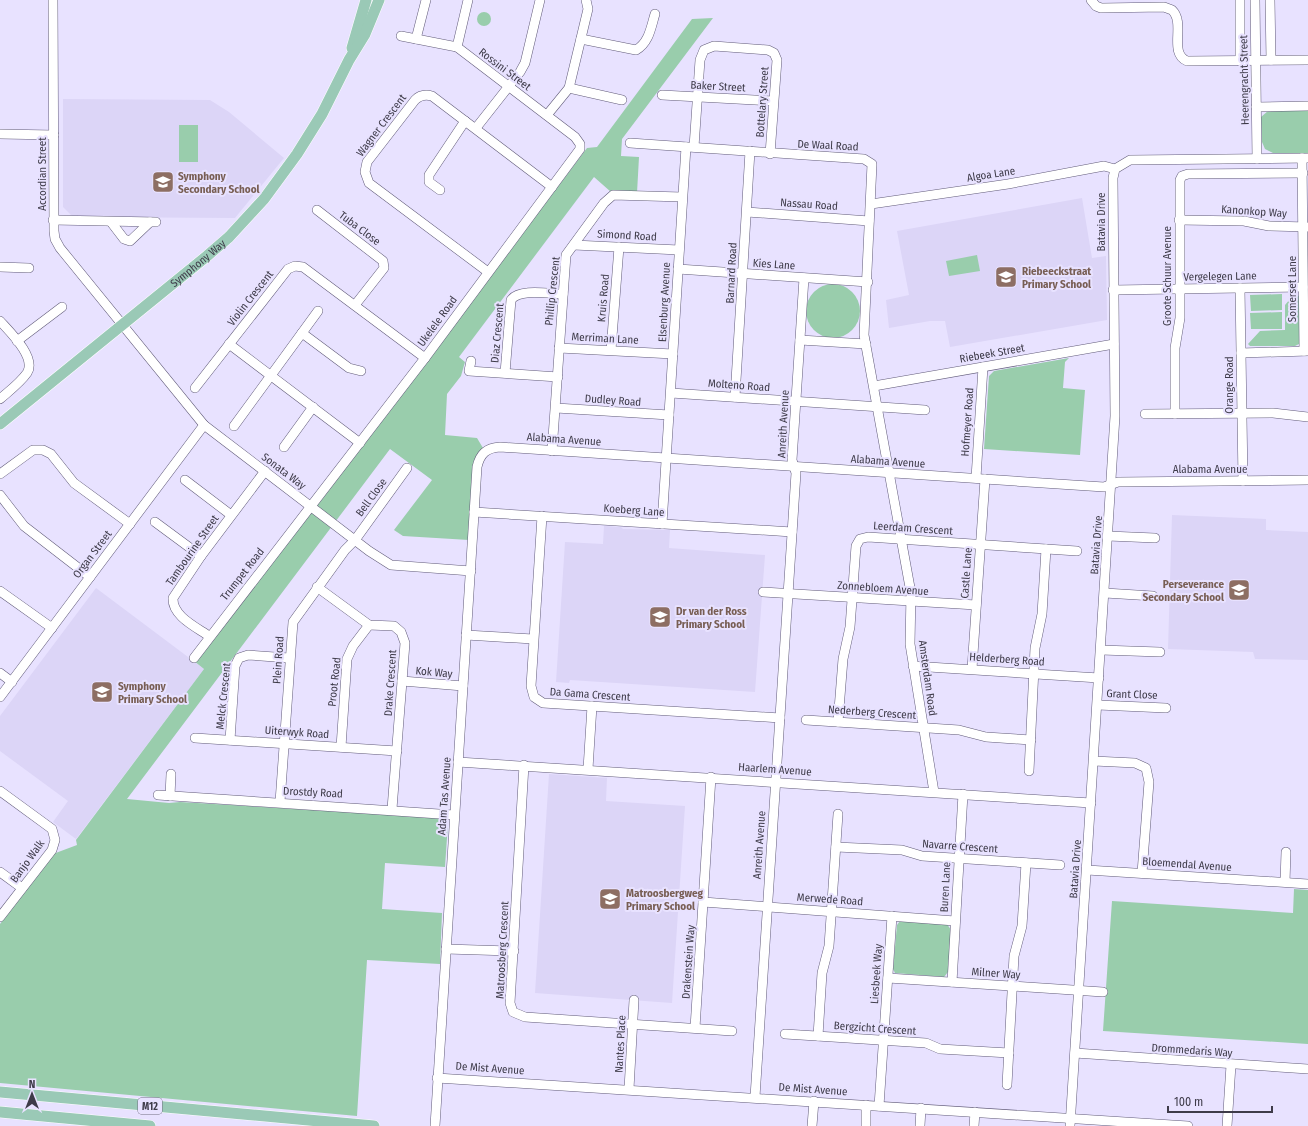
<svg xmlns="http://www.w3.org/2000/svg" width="1308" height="1126" font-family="'Fira Sans Condensed',sans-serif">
<rect width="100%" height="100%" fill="#e8e2ff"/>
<g fill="#dcd5f7">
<path d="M63 99 210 100 229 112 284 158 235 218 73 217 63 207Z"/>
<path d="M1082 198 1092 258 1106 256 1107 320 950 347 945 321H930L889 328 886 300 909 295 897 231Z"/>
<path d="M1172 515 1266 519V530L1308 532V660L1255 659 1253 652 1168 649Z"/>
<path d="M604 526 621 527 623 529 670 530 669 548 765 555 755 692 570 680 569 683 556 682 565 542 603 544Z"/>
<path d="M96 588 204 669 76 839 53 822 68 801 0 751V716Z"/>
<path d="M549 774 607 778 606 801 685 806 672 1003 535 993Z"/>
</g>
<g fill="#99cdac">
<circle cx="484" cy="19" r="7"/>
<path d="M713 18 622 139 621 156 639 157 637 193 611 192 594 177 459 357 465 362 461 376 447 394 445 435 477 438 483 448 473 464 469 540 403 536 394 530 432 480 390 449 127 799 169 803 180 802 444 818 448 823 445 867 385 863 382 909 442 913 440 964 367 960 357 1116 0 1083V924L53 854 77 845 76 840 204 669 194 661 307 514 320 502 587 148 597 147 692 19Z"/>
<path d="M1268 111H1308V153H1273L1265 149 1262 142 1261 117Z"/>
<rect x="179" y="125" width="19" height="37"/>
<path d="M977 255 980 271 949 276 946 261Z"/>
<circle cx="833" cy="311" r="27"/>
<path d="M1295 293 1300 297 1299 344 1295 346H1250L1248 344 1260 331 1285 330V305Z"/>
<path d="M1282 294V310L1251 311 1250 295Z"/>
<path d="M1282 312V329H1251L1250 313Z"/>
<path d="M1069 358 1065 362 1063 388 1085 390 1080 455 984 449 989 376 994 371Z"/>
<path d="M1294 889 1308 890V1044L1103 1031 1112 901 1293 913Z"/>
<path d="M900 921 947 924 951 930 948 972 944 977 895 973 893 969 897 925Z"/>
</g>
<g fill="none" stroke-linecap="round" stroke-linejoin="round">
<g stroke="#625c7a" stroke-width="10">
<g id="minor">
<path d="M53 0 54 231 55 239 60 248 204 425 369 551 391 565 471 571"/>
<path d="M1091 0 1096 6 1101 8 1164 7 1172 10C1186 23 1168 53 1187 61L1308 60"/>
<path d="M1240 0V61"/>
<path d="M1255 0 1257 159"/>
<path d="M1270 0 1271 60"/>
<path d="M416 39 426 0"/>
<path d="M581 39 636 50C649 43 651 27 655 14"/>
<path d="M457 47 468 0"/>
<path d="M569 88 622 100"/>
<path d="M662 95 773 101"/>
<path d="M1256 107 1308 106"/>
<path d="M547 115 569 88 588 9 586 0"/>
<path d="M476 128 520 72 525 63 540 0"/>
<path d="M0 134 54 135"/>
<path d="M630 143 864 159 872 164 864 335 911 593 910 644 934 792"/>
<path d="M694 147 700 60 704 50 714 46 768 50 774 53 777 60 770 154"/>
<path d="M1302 158 1304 351"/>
<path d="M440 190 429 182V175L465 121"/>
<path d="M871 204 1008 184 1104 166 1115 169"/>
<path d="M317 210 383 261 384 268 355 305"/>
<path d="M747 212 869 221"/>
<path d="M53 220 156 222"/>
<path d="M1179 220 1244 221 1269 226 1308 227"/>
<path d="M111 222 124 239 130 241 150 222"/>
<path d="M574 245 679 250"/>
<path d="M0 267 29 268"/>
<path d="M678 269 868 282"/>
<path d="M488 272 369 183 365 172 367 162 415 100C420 95 425 94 432 96L552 187"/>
<path d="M1240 288 1243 481"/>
<path d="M1113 290 1303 287"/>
<path d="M0 321C10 332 37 358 27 373 20 383 9 391 0 399"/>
<path d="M302 333 349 368 361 371"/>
<path d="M800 340 866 344"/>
<path d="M17 341 62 307"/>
<path d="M229 344 360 443"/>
<path d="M559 348 673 354"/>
<path d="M611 350 619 247"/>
<path d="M1241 353 1308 351"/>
<path d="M471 361 469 371 558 377"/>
<path d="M505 373 511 300C519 288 550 294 563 294"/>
<path d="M874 386 1114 344"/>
<path d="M195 388 288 269 295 266 303 267 425 358"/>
<path d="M671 393 925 410"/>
<path d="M735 397 750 151"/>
<path d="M556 408 669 415"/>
<path d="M1145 414 1273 413 1308 417"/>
<path d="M1175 414V348L1180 318V180L1182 176 1188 174 1303 173"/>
<path d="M234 426 318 311"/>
<path d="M284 447 313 407"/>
<path d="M552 451 566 255 604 203 613 195 682 197"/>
<path d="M0 474 33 450H43L51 454 74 483 130 524"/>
<path d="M976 478 983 367"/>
<path d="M185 480 231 515"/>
<path d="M0 495 24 526 90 577"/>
<path d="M474 512 792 532"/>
<path d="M542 516 531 686 534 697 543 703 780 718"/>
<path d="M155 522 201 556"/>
<path d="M662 524 686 147"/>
<path d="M1108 536 1155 538"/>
<path d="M317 587 369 625 394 626 401 632 405 643 392 809"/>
<path d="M0 591 52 628"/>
<path d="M763 592 976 605"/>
<path d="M1105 593 1153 596"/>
<path d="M466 635 533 639"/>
<path d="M209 636C196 627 172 616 173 598L201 556 265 471"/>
<path d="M1101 650 1160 652"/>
<path d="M194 658 425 358 580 149V144L575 137 457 47 401 36"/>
<path d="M913 666 1099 678"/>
<path d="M972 669 985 479"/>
<path d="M0 673 12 682"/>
<path d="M402 681 463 686"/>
<path d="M0 697 204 425"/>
<path d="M1098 705 1166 708"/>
<path d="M806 720 959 730 986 737 1031 740"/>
<path d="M838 722 843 659 850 627 856 546 860 539 868 537 1077 551"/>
<path d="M195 738 397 751"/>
<path d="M230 740 235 666 239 658 248 655 289 658"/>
<path d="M341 747 347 659 353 646 369 625"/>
<path d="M1094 761 1135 763 1146 768 1149 782 1142 873"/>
<path d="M458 762 1091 803"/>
<path d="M524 765 510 1003 513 1012 525 1017 732 1031"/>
<path d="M588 769 592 706"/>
<path d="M1029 771 1035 648 1042 614 1046 549"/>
<path d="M0 791 52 829 55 840 52 850 0 917"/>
<path d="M158 795 454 815"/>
<path d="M170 796 171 774"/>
<path d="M280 802 293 622 345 550 355 540 407 468"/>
<path d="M836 847 902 850 922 856 1060 865"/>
<path d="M1087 870 1308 884"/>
<path d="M0 872 22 888"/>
<path d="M1285 882 1286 852"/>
<path d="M703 902 955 921"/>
<path d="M446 949 514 951"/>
<path d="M888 978 1103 992"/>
<path d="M952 982 963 794"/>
<path d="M695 1028 711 777"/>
<path d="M785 1034 926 1043 940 1049 1009 1053"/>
<path d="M818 1036 822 973 829 946 838 814"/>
<path d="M1075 1053 1308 1069"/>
<path d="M437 1078 1188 1126"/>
<path d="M1007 1085 1014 956 1022 926 1026 863"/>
<path d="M629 1089 634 1000"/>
<path d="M755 1097 796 473 792 460 804 278"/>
<path d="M879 1106 892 916"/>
<path d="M435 1126 477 467C480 454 486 448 500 447L1104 487 1118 482 1308 480"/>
<path d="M812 1126 814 1101"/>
<path d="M866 1126V1105"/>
<path d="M920 1126 921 1108"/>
<path d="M974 1126 975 1112"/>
<path d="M1070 1126 1115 416 1113 178 1115 169 1130 160 1308 158"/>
<path d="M1227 1126 1231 1065"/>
</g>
</g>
<g stroke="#fff" stroke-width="12">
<g id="major">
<path d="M352 48 366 0"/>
<path id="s1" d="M0 424 207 256 229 237 264 199 297 154 322 114 349 60 365 34 379 0"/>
<path d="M0 1092 374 1126"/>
<path d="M0 1112 150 1126"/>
</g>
</g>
<use href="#minor" stroke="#fff" stroke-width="9"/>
<use href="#major" stroke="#9ac9b6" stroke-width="11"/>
</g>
<defs>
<g id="school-square" transform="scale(1.15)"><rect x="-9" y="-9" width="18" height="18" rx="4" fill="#8d6e63" stroke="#e8e2ff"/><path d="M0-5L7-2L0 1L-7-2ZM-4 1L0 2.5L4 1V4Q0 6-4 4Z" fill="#fff"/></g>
</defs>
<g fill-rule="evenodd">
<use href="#school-square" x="163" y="182"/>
<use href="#school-square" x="1006" y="277"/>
<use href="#school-square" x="1239" y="590"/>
<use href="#school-square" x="660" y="617"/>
<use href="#school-square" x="102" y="692"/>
<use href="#school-square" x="610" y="899"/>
</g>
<g text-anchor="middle" stroke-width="4" stroke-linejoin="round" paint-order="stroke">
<rect fill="#e8e2ff" stroke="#716d80" stroke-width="1" x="138" y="1098" width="24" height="16" rx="3"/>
<g font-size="10" font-weight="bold" fill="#3e3b49">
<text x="150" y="1110">M12</text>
</g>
<g font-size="11" fill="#3e3b49" stroke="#e8e2ff">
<text transform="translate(505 69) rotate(37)" y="4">Rossini Street</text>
<text transform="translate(1244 80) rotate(-91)" y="4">Heerengracht Street</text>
<text transform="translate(718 86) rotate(3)" y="4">Baker Street</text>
<text transform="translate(762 102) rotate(-86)" y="4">Bottelary Street</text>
<text transform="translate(381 125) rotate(-53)" y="4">Wagner Crescent</text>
<text transform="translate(828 145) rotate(3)" y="4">De Waal Road</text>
<text transform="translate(42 174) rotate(-90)" y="4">Accordian Street</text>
<text transform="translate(991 174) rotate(-9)" y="4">Algoa Lane</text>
<text transform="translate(809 204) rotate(4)" y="4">Nassau Road</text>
<text transform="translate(1254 211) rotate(4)" y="4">Kanonkop Way</text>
<text transform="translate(1101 222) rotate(-90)" y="4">Batavia Drive</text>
<text transform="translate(360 228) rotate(37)" y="4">Tuba Close</text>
<text transform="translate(627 235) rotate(3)" y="4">Simond Road</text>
<text dy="4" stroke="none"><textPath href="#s1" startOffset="255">Symphony Way</textPath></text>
<text transform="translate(774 264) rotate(4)" y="4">Kies Lane</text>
<text transform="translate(731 273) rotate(-87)" y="4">Barnard Road</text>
<text transform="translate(1167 276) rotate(-90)" y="4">Groote Schuur Avenue</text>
<text transform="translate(1220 276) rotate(-1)" y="4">Vergelegen Lane</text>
<text transform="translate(1292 289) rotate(-90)" y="4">Somerset Lane</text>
<text transform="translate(552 291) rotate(-84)" y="4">Phillip Crescent</text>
<text transform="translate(250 298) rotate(-52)" y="4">Violin Crescent</text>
<text transform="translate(603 298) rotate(-85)" y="4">Kruis Road</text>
<text transform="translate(664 302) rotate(-87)" y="4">Elsenburg Avenue</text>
<text transform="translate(437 321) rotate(-54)" y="4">Ukelele Road</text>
<text transform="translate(497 333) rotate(-85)" y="4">Diaz Crescent</text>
<text transform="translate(605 338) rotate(3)" y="4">Merriman Lane</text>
<text transform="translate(992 353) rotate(-10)" y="4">Riebeek Street</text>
<text transform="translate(739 385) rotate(4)" y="4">Molteno Road</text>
<text transform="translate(1229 385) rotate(-90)" y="4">Orange Road</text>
<text transform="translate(613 400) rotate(4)" y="4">Dudley Road</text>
<text transform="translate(967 422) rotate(-86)" y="4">Hofmeyer Road</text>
<text transform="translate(783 424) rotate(-87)" y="4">Anreith Avenue</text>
<text transform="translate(564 439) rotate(4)" y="4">Alabama Avenue</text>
<text transform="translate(888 461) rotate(4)" y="4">Alabama Avenue</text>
<text x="1210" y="473">Alabama Avenue</text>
<text transform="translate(284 471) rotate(37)" y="4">Sonata Way</text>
<text transform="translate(371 497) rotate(-54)" y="4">Bell Close</text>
<text transform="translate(634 510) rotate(4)" y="4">Koeberg Lane</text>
<text transform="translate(913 528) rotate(4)" y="4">Leerdam Crescent</text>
<text transform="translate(1096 545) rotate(-86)" y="4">Batavia Drive</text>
<text transform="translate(192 550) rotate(-55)" y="4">Tambourine Street</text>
<text transform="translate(92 554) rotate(-53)" y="4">Organ Street</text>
<text transform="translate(966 573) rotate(-86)" y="4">Castle Lane</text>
<text transform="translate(242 574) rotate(-52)" y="4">Trumpet Road</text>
<text transform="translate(883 588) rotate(4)" y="4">Zonnebloem Avenue</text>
<text transform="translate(1007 659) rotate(4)" y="4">Helderberg Road</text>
<text transform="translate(278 660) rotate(-86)" y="4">Plein Road</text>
<text transform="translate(434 672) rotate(5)" y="4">Kok Way</text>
<text transform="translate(928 678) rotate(82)" y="4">Amsterdam Road</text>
<text transform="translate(334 682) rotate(-84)" y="4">Proot Road</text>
<text transform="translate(390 683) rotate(-86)" y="4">Drake Crescent</text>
<text transform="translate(590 694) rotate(4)" y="4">Da Gama Crescent</text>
<text transform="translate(1132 694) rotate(2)" y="4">Grant Close</text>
<text transform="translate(223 696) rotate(-84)" y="4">Melck Crescent</text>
<text transform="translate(872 712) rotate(4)" y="4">Nederberg Crescent</text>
<text transform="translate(297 732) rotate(4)" y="4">Uiterwyk Road</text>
<text transform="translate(775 769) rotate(4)" y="4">Haarlem Avenue</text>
<text transform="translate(313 792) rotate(3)" y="4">Drostdy Road</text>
<text transform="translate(444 796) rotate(-86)" y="4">Adam Tas Avenue</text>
<text transform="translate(759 845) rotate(-86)" y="4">Anreith Avenue</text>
<text transform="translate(960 846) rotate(4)" y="4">Navarre Crescent</text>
<text transform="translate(27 861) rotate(-54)" y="4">Banjo Walk</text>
<text transform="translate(1187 864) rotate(4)" y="4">Bloemendal Avenue</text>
<text transform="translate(1075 869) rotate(-86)" y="4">Batavia Drive</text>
<text transform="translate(945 887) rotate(-87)" y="4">Buren Lane</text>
<text transform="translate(830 899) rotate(4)" y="4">Merwede Road</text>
<text transform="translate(502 950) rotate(-87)" y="4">Matroosberg Crescent</text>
<text transform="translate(688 962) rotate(-86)" y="4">Drakenstein Way</text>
<text transform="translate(996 973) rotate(4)" y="4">Milner Way</text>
<text transform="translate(876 974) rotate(-86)" y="4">Liesbeek Way</text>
<text transform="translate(875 1028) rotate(4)" y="4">Bergzicht Crescent</text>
<text transform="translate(620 1044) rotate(-87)" y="4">Nantes Place</text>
<text transform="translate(1192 1050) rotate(4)" y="4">Drommedaris Way</text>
<text transform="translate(490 1068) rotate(4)" y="4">De Mist Avenue</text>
<text transform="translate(813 1089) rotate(4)" y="4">De Mist Avenue</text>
</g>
<g font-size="11" font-weight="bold" fill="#785e54" stroke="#e8e2ff" text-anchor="start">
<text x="178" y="180">Symphony<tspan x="178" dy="13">Secondary School</tspan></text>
<text x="1022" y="275">Riebeeckstraat<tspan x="1022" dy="13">Primary School</tspan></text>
<text x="1224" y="588" text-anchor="end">Perseverance<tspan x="1224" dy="13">Secondary School</tspan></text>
<text x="676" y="615">Dr van der Ross<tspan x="676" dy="13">Primary School</tspan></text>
<text x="118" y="690">Symphony<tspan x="118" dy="13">Primary School</tspan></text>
<text x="626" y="897">Matroosbergweg<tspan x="626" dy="13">Primary School</tspan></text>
</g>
</g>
<g transform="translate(32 1094)" stroke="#e8e2ff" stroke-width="3" paint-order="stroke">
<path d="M0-3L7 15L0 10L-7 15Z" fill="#3e3b49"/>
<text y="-6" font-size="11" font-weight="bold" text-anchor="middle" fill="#3e3b49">N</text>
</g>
<path d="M1168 1106v6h104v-6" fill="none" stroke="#3e3b49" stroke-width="2"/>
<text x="1174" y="1106" font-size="12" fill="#3e3b49" stroke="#e8e2ff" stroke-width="3" paint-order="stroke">100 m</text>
</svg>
